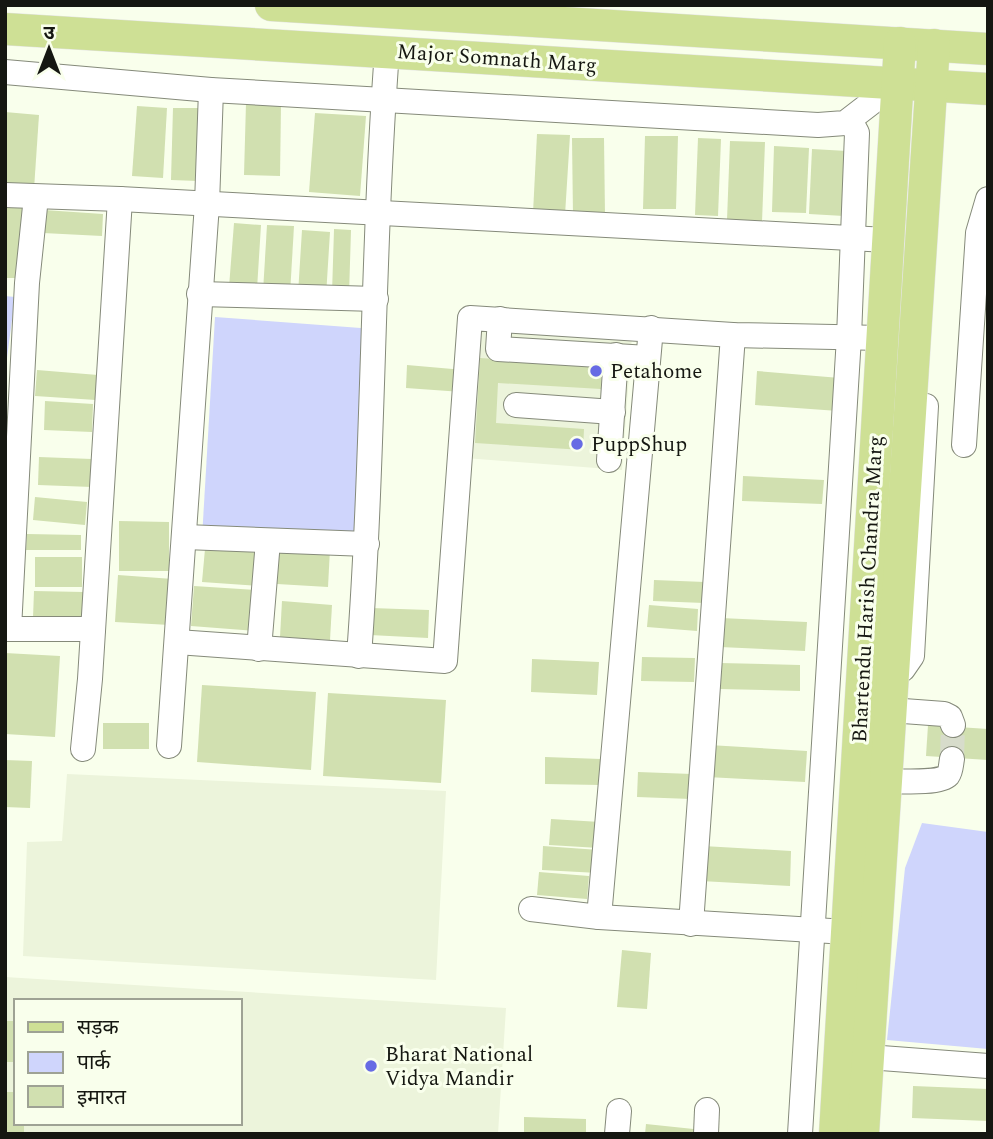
<svg xmlns="http://www.w3.org/2000/svg" width="993" height="1139" font-family="Spectral,'Noto Sans Devanagari',serif">
<rect width="100%" height="100%" fill="#f9ffec"/>
<g fill="#ecf4db" fill-rule="evenodd">
<path d="M475 324 632 336 622 470 465 458Z"/>
<path d="M67 774 446 791 436 980 23 956 27 842 62 841Z"/>
<path d="M5 977 506 1008 498 1134H5ZM16 1001H240V1123H16Z"/>
</g>
<g fill="#cfd5fc">
<path d="M5 296 15 297 5 373Z"/>
<path d="M215 317 374 329 352 547 202 538Z"/>
<path d="M922 823 988 832V1049L887 1040 905 868Z"/>
</g>
<g fill="#d1e0b0">
<path d="M246 103 281 104 280 176 244 175Z"/>
<path d="M137 106 167 108 163 178 132 176Z"/>
<path d="M173 108H201L198 181 171 180Z"/>
<path d="M5 112 39 115 34 189 5 186Z"/>
<path d="M315 113 366 116 360 196 309 192Z"/>
<path d="M537 134 570 135 565 215 533 213Z"/>
<path d="M645 136H678L676 209H643Z"/>
<path d="M572 138H604L605 216H573Z"/>
<path d="M698 138 721 139 718 216 695 215Z"/>
<path d="M730 141 765 142 762 222 727 220Z"/>
<path d="M774 146 809 148 806 213 772 212Z"/>
<path d="M812 149 847 151 844 216 809 214Z"/>
<path d="M5 202 27 203 26 278H5Z"/>
<path d="M44 210 103 214 102 236 43 233Z"/>
<path d="M234 223 261 225 257 289 229 287Z"/>
<path d="M267 225 294 226 290 294 263 292Z"/>
<path d="M334 229 351 230 349 294H332Z"/>
<path d="M302 230 330 232 326 296 298 294Z"/>
<path d="M480 358 602 366 601 389 498 383 496 423 584 429 583 450 475 443Z"/>
<path d="M407 365 464 370 462 392 406 388Z"/>
<path d="M37 370 98 375 96 400 35 396Z"/>
<path d="M757 371 840 378 838 411 755 405Z"/>
<path d="M45 401 93 404 92 432 44 430Z"/>
<path d="M39 457 92 459V487L38 485Z"/>
<path d="M743 476 824 480 822 504 742 501Z"/>
<path d="M35 497 87 502 85 525 33 520Z"/>
<path d="M119 521 169 522V571H119Z"/>
<path d="M27 534 81 535V550H26Z"/>
<path d="M279 546 330 549 328 587 277 584Z"/>
<path d="M205 549 262 553 260 586 202 582Z"/>
<rect x="35" y="557" width="47" height="30"/>
<path d="M118 575 173 579 170 625 115 622Z"/>
<path d="M654 580 705 582 704 603 653 601Z"/>
<path d="M194 586 258 590 256 631 191 626Z"/>
<path d="M34 591 84 592 83 619 33 618Z"/>
<path d="M282 601 332 605 330 640 280 637Z"/>
<path d="M649 605 698 609 697 631 647 627Z"/>
<path d="M371 608 429 610 428 638 370 635Z"/>
<path d="M721 618 807 622 805 651 720 647Z"/>
<path d="M5 653 60 656 55 737 5 734Z"/>
<path d="M642 657 695 658 694 682 641 681Z"/>
<path d="M532 659 599 662 597 695 531 692Z"/>
<path d="M720 663 800 665V691L719 689Z"/>
<path d="M202 685 316 692 311 770 197 762Z"/>
<path d="M328 693 446 700 441 783 323 776Z"/>
<rect x="103" y="723" width="46" height="26"/>
<path d="M928 725 988 729V760L926 756Z"/>
<path d="M709 745 807 751 805 782 707 777Z"/>
<path d="M545 757 601 759 600 785 545 784Z"/>
<path d="M5 760 32 761 30 808 5 807Z"/>
<path d="M638 772 692 774 691 799 637 797Z"/>
<path d="M551 819 600 822 599 848 549 845Z"/>
<path d="M543 846 599 850 598 873 542 870Z"/>
<path d="M703 846 791 851 790 886 701 881Z"/>
<path d="M539 872 589 876 587 899 537 895Z"/>
<path d="M622 950 651 953 647 1009 617 1007Z"/>
<rect x="5" y="1021" width="11" height="41"/>
<path d="M913 1086 988 1089V1121L912 1118Z"/>
<path d="M5 1092H16V1123H24V1134H5Z"/>
<path d="M524 1117 586 1119V1134H524Z"/>
<path d="M646 1124 703 1130V1134H645Z"/>
</g>
<g fill="none" stroke-linecap="round" stroke-linejoin="round">
<path stroke="#d7dccb" stroke-width="24" stroke-dasharray="24 12" stroke-linecap="butt" d="M952 759 953 725"/>
<g stroke="#858a7a" stroke-width="26">
<g id="minor">
<path d="M5 72 211 90 818 125 845 123 897 83"/>
<path d="M5 195 120 199 887 240"/>
<path d="M199 294 376 299"/>
<path d="M500 319 498 349 648 358"/>
<path d="M516 405 613 412"/>
<path d="M964 445 978 233 988 199"/>
<path d="M609 460 616 355"/>
<path d="M185 537 367 544"/>
<path d="M5 629H93"/>
<path d="M9 629 27 283 36 197"/>
<path d="M177 642 445 661 470 318 733 335 882 338"/>
<path d="M259 649 268 541"/>
<path d="M359 656C374 454 372 252 387 51"/>
<path d="M892 677 903 669 912 656 926 406"/>
<path d="M890 710 944 714 950 717 953 725"/>
<path d="M169 746 207 204 211 90"/>
<path d="M83 749 90 679 120 199"/>
<path d="M886 781C898 781 940 784 948 775 951 771 951 764 952 759"/>
<path d="M531 909 599 917 847 932"/>
<path d="M599 917 651 328"/>
<path d="M691 924 733 335"/>
<path d="M868 1057 988 1066"/>
<path d="M617 1134 619 1111"/>
<path d="M706 1134 707 1110"/>
<path d="M800 1134 849 337 857 133 850 120"/>
</g>
</g>
<g stroke="#e3e3e2" stroke-width="33">
<g id="major">
<path d="M271 5 988 49"/>
<path d="M5 29 988 89"/>
<path d="M835 1134 900 43"/>
<path d="M863 1134 934 45"/>
</g>
</g>
<use href="#minor" stroke="#fff" stroke-width="24"/>
<use href="#major" stroke="#cee095" stroke-width="32"/>
</g>
<g fill="#676be4" stroke="#f9ffec" stroke-width="2.5">
<circle cx="596" cy="371" r="7"/>
<circle cx="577" cy="444" r="7"/>
<circle cx="371" cy="1066" r="7"/>
</g>
<g text-anchor="middle" stroke-width="6" stroke-linejoin="round" paint-order="stroke">
<g font-size="21" fill="#151711" stroke="#f9ffec">
<text transform="translate(497 58) rotate(4)" y="7">Major Somnath Marg</text>
<text transform="translate(867 589) rotate(-87)" y="7">Bhartendu Harish Chandra Marg</text>
</g>
<g font-size="21" fill="#151711" stroke="#f9ffec" text-anchor="start">
<text x="610" y="378">Petahome</text>
<text x="591" y="451">PuppShup</text>
<text x="385" y="1061">Bharat National<tspan x="385" dy="24">Vidya Mandir</tspan></text>
</g>
</g>
<rect width="993" height="1139" fill="none" stroke="#151711" stroke-width="14"/>
<rect x="14" y="999" width="228" height="126" fill="#f9ffec" stroke="#9ea294" stroke-width="2"/>
<rect x="28" y="1022" width="35" height="10" fill="#cee095" stroke="#9ea294" stroke-width="2"/>
<text x="77" y="1034" font-size="21" fill="#151711">सड़क</text>
<rect x="28" y="1052" width="35" height="21" fill="#cfd5fc" stroke="#9ea294" stroke-width="2"/>
<text x="77" y="1069" font-size="21" fill="#151711">पार्क</text>
<rect x="28" y="1086" width="35" height="21" fill="#d1e0b0" stroke="#9ea294" stroke-width="2"/>
<text x="77" y="1104" font-size="21" fill="#151711">इमारत</text>
<g transform="translate(49 49)" stroke="#f9ffec" stroke-width="5" paint-order="stroke">
<path d="M0-5L12 26L0 18L-12 26Z" fill="#151711"/>
<text y="-10" font-size="19" font-weight="bold" text-anchor="middle" fill="#151711">उ</text>
</g>
</svg>
